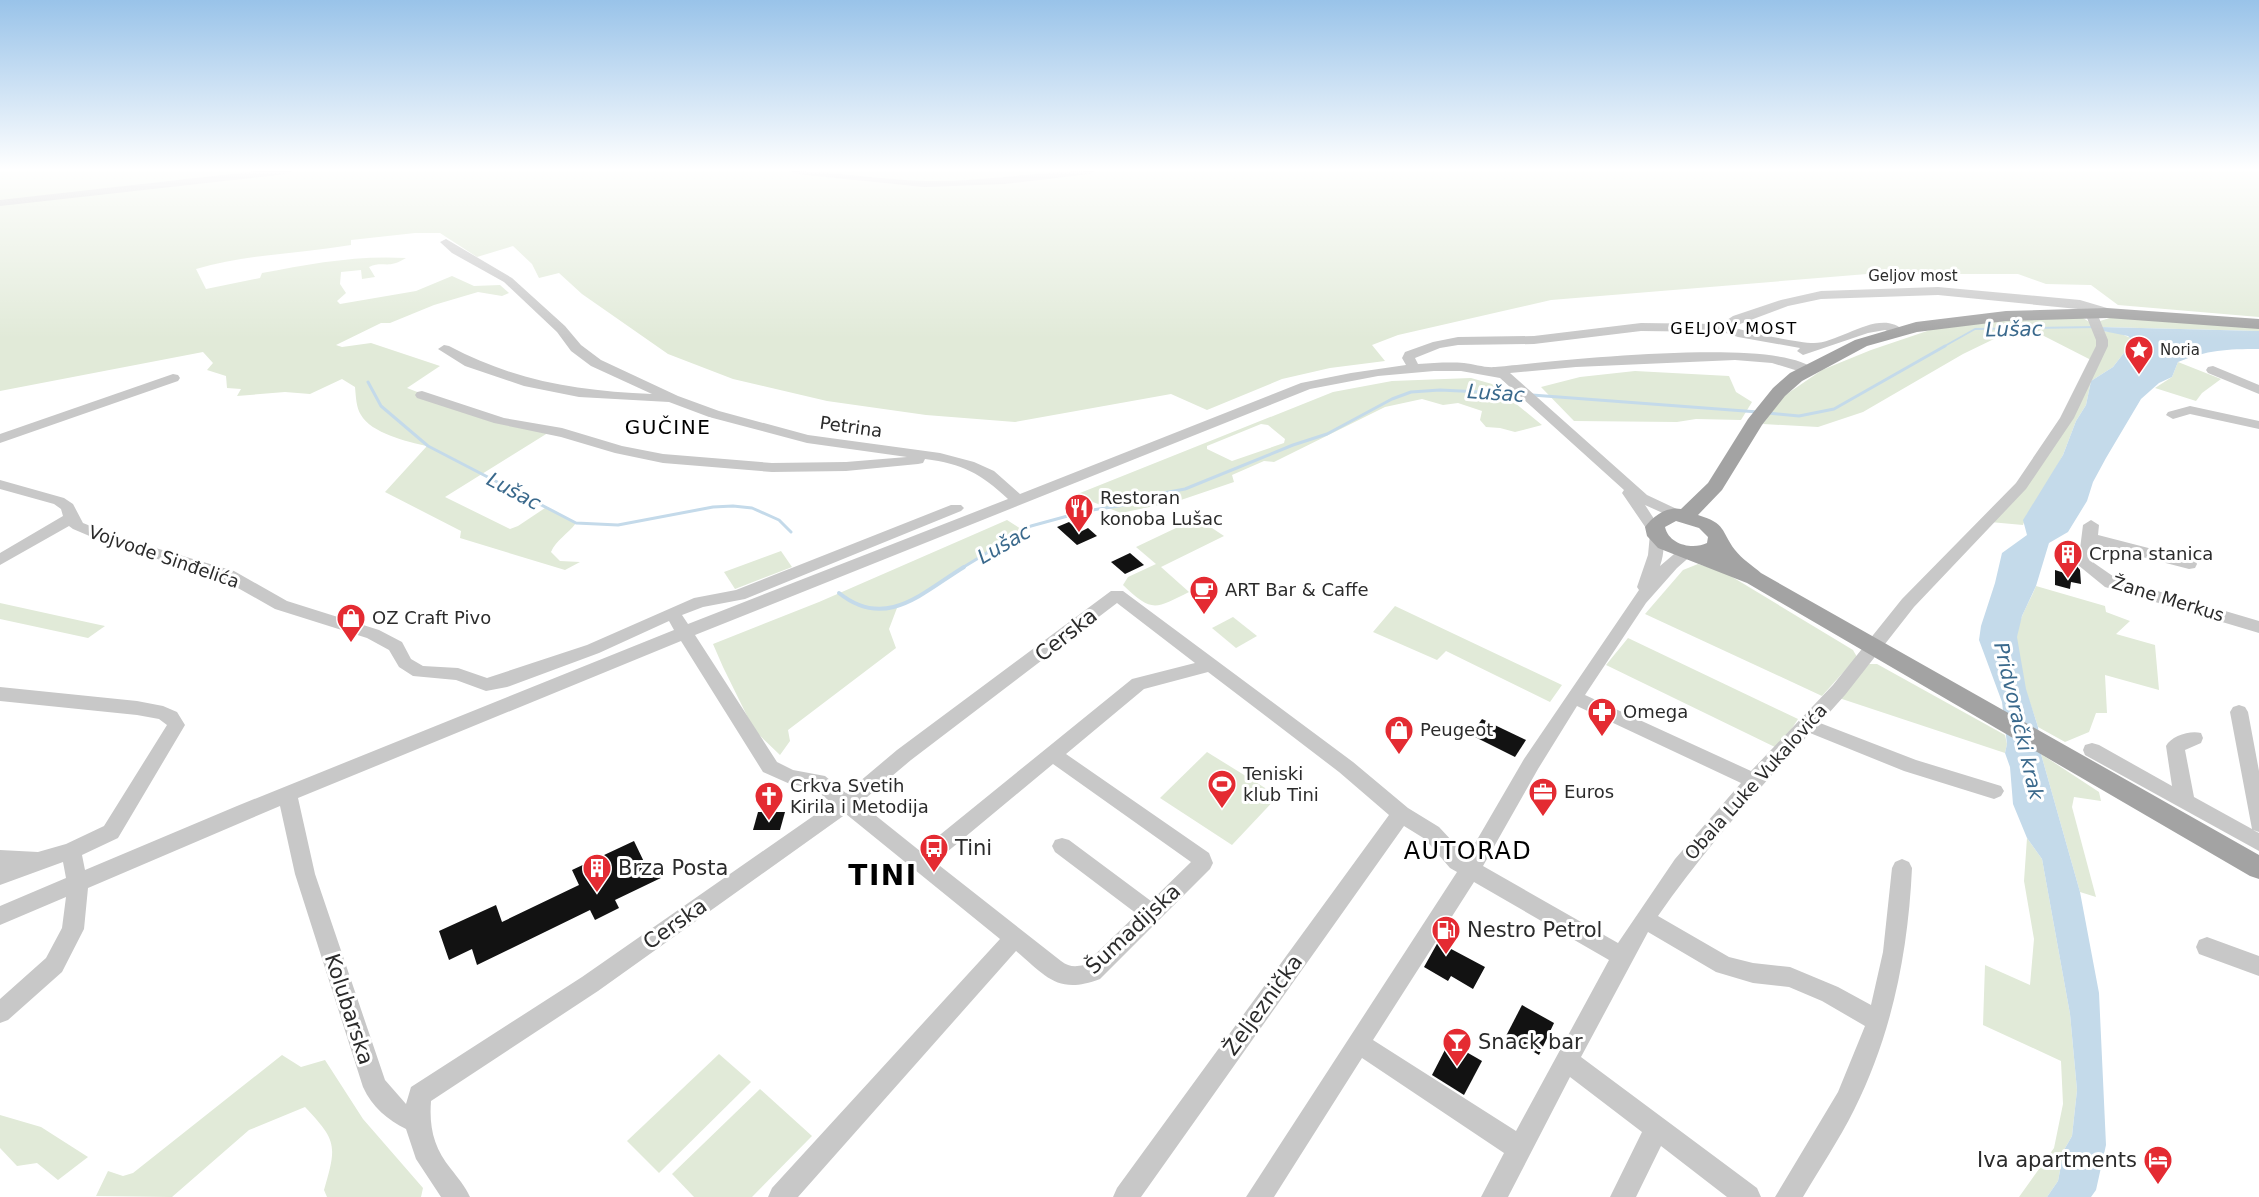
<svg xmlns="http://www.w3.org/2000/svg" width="2259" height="1197" font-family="'DejaVu Sans',sans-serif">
<rect width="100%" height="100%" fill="#fff"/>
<g fill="#e1ead8" fill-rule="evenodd">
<path d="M0 171H792L923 185 1093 171H2259V317L2118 305 2091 285 2046 284 2018 274H1867L1551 300 1398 335 1372 345 1385 361 1330 368 1282 379 1207 410 1171 394 1015 422 926 415 827 401 733 379 668 354 582 294 559 273 539 278 532 264 513 246 477 257 440 233H415L351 240V245C299 254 246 254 196 269L206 289 260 278 262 273C310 264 356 255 406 258 387 270 384 260 369 267L375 277 362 279 361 270 341 272 340 284 346 293 337 301 340 304 416 291 452 276 474 286 500 285 509 293 502 296 478 292 434 305 390 323H381L336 345 342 347 371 343 440 366 407 388 477 415 551 431 445 497 510 529 518 526 545 508 576 523C568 534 556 540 551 552L560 561 580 562 565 570 460 538 461 531 385 492 427 446C408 442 371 433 361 415 356 407 356 397 355 387L342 379 310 394 285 392 237 396 241 389 227 388 226 376 207 370 213 363 203 352 0 391Z"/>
<path d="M818 171H1086L924 184 817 173Z"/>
<path d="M2113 317 2259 327V331L2101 327 2100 321Z"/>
<path d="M2026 318H2083L2091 323 2100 340 2093 361 2044 336 1996 338 1963 354 1863 412 1818 427 1763 424 1784 396 1822 370 1871 350 1933 329Z"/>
<path d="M2103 331 2119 333 2133 339V341L2113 367 2091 381 2086 405 2076 421 2063 455 2035 505 2027 514 2023 525 1990 522 2069 419Z"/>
<path d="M2178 362 2221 379 2202 393 2196 401 2155 388 2172 377Z"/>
<path d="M1635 371 1729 376 1736 392 1752 402 1741 420 1696 419 1677 422 1574 421 1541 387 1580 377Z"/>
<path d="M1471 378 1492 384 1542 425 1515 432 1500 428 1486 427 1480 420 1482 411 1458 403 1443 405 1422 399 1385 407 1274 462 1264 461 1232 475 1234 482 1178 501 1121 513 1075 495 1333 392 1392 381ZM1261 424 1268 425 1285 439 1284 443 1232 461 1207 449V446Z"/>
<path d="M1197 518 1224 536 1161 567 1189 592C1155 609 1152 613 1123 585L1128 577 1156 564 1136 547Z"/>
<path d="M1007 520 1024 531 897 608 889 629 896 648 788 730 790 741 780 755 754 730 723 667 713 644 819 602Z"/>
<path d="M781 551 792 567 735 589 724 572Z"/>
<path d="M1698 564 1724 572 1853 650 1857 657 1822 696 1645 614 1683 570Z"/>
<path d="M2036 586 2105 606 2106 612 2130 621 2116 634 2155 645 2159 690 2105 675 2107 713H2096L2089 732 2065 742 2038 727C2029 697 2010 657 2019 625 2023 611 2031 599 2036 586Z"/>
<path d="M0 603 91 623 105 626 88 638 0 619Z"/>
<path d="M1395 606 1562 685 1550 702 1446 651 1437 660 1373 632Z"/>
<path d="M1233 617 1257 636 1236 648 1212 628Z"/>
<path d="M1628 638 1798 719 1779 749 1606 665Z"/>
<path d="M1869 664H1877L2005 735 2007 744 2005 753 1839 698Z"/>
<path d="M1207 752 1278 796 1232 845 1160 798Z"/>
<path d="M2041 754 2099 792 2101 801 2074 797 2072 807 2096 897 2080 892Z"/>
<path d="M2027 838 2042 859 2070 1014 2077 1090 2072 1136 2064 1150 2058 1181 2047 1197H2019L2054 1148 2063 1104 2061 1061 1983 1025 1985 965 2030 985 2034 939 2024 881Z"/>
<path d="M719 1054 751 1082 659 1173 627 1141Z"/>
<path d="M282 1055 301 1067 325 1060 363 1119 423 1188 421 1197H327L324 1190C337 1145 337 1141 305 1107L249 1130 172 1197 96 1196 108 1171 123 1176 133 1173Z"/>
<path d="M760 1089 812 1136 752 1197H694L672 1174Z"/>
<path d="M0 1115 41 1127 88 1157 58 1180 37 1163 17 1166 0 1148Z"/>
</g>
<path fill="#c4daea" d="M2101 327 2259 331V349C2227 349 2207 350 2178 362L2172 377 2159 383 2141 399 2106 458 2093 482 2087 501 2068 532 2049 543 2036 586 2022 616 2017 637 2026 689 2038 727 2041 754 2080 892 2099 993 2106 1145 2096 1190 2091 1197H2047L2058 1181 2064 1150 2072 1136 2077 1090 2070 1014 2042 859 2027 838 2013 804 2010 767 2005 753 2007 744 2002 702 1979 640 1981 626 1995 583 2002 553 2027 535 2023 520 2063 455 2076 421 2086 405 2091 381 2113 367 2133 341 2128 336 2103 331Z"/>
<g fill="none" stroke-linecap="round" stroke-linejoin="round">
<path stroke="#c4daea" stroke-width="2" d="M1943 347 1975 329 2096 327"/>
<g stroke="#c4daea" stroke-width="3">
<path d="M368 382 381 406 428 446 576 523 618 525 713 507 733 506 752 508 779 520 791 532"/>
<path d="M1532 395 1758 412"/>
<path d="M1768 413 1799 416 1834 409 1945 346"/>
<path d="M962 568 1031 526 1086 511 1131 504 1142 497 1185 489 1293 445 1327 434 1392 399 1411 392 1440 390 1522 394"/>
</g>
<path stroke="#c4daea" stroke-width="4" d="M839 593C886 631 923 592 964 567"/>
</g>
<g fill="#121212">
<path d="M1069 522 1080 532 1088 528 1097 536 1077 545 1057 527Z"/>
<path d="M2071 551H2077L2076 565 2080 570 2081 584 2071 582 2070 589 2055 585V570L2071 575Z"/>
<path d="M1130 553 1144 565 1125 574 1111 562Z"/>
<path d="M1482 719 1526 740 1515 757 1471 735Z"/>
<path d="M758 812H785L780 830H753Z"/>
<path d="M634 841 646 866 657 861 665 876 615 900 619 908 595 920 590 910 477 965 472 949 449 960 439 931 496 905 502 922 579 885 572 870Z"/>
<path d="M1438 942 1485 967 1473 989 1451 976 1448 981 1424 967Z"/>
<path d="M1522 1005 1554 1023 1539 1055 1506 1036Z"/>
<path d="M1449 1042 1482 1061 1464 1095 1432 1075Z"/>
</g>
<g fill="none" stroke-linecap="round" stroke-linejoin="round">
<g fill="#c8c8c8" fill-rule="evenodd">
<path d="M258 171H292L287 174 0 206V200Z"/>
<path d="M791 171C836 171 880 180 925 181 982 182 1038 171 1095 171L1090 174 1005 184 924 187 796 174Z"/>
<path d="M446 239 512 278 565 326 581 345 601 360 678 396 719 411 808 435 940 453 974 462 994 471 1020 494 1301 383 1351 373 1406 365 1402 358 1405 352 1433 342 1458 337 1534 336 1641 323 1721 324 1733 316 1781 300 1821 291 1938 287 2080 300 2107 308V314L2097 313 2108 340V346L2074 418 2026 489 1914 607 1845 695 1820 723 1916 760 2001 786 2004 791 2001 796 1994 799 1904 771 1810 733C1756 792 1703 851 1658 916L1729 957 1753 963 1790 967 1838 987 1871 1005 1883 952 1892 868 1895 862 1902 859 1909 862 1912 868C1908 953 1892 1034 1854 1110 1839 1140 1820 1168 1803 1197H1775L1838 1092 1865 1026 1822 1001 1789 987 1753 983 1716 972 1648 932 1581 1057 1757 1188 1761 1197H1727L1661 1146 1636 1197H1610L1642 1132 1570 1077 1508 1197H1481L1504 1153 1362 1058 1274 1197H1246L1457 872 1450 868 1425 839 1404 826 1141 1197H1113L1117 1188 1389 815 1339 772 1208 672 1144 689 1066 754 1209 853 1213 863 1210 869 1100 979C1058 995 1047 977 1016 951L798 1197H768L772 1188 1000 939 846 814 598 991 431 1101C429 1128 434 1148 451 1169 458 1178 465 1186 470 1197H441L416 1159 406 1129C388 1120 372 1107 363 1087L295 874 280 806 88 888 84 929 62 972 8 1020 0 1023V999L46 958 62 928 66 897 0 925V906L66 878 63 862 0 885V850L38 852 66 844 104 826 167 725 159 719 137 715 0 701V687L137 701 163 706 177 712 185 725 118 838 82 855 85 870 237 806 674 630 669 621 599 653 507 687 486 691 456 680 413 676 399 667 389 650 367 638 275 609 222 579 106 543 73 529 69 526 0 565V553L63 516 61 509 54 504 0 489V480L64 498 73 504 83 523 118 537 234 571 287 601 379 630 402 642 411 659 423 666 458 668 487 678 587 645 694 598 736 590 951 505H961L964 508 961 511 745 599 703 607 682 615 688 624 1008 499C980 473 963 464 925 459L923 463 918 464 846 471 772 472 663 463 615 453 561 437 494 423 417 398 415 395 417 392 422 391 504 418 562 428 622 446 663 454 772 463 846 462 907 457 807 443 709 417 669 402 579 397 524 386 465 366 438 349 444 345 449 346C515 381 578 391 652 394L591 366 571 351 557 332 504 282 452 253 440 242ZM1938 295 2088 310 2085 313 2096 340V346L2060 418 2016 483 1902 599 1833 685 1751 771 1585 695 1646 603 1677 568 1694 553 1692 549H1680L1660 566C1669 540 1659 526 1645 505L1676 519 1681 517 1684 514 1681 511 1647 495 1510 373 1576 367 1735 360 1772 363 1808 374 1815 370C1781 335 1549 362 1495 367 1485 368 1474 364 1464 363 1449 362 1433 363 1418 364L1415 358 1440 348 1458 345 1534 344 1641 331 1723 332 1738 337 1800 348 1797 351 1803 355 1868 333 1885 330 1899 336 1905 332C1881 306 1841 343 1814 343 1797 343 1748 332 1732 327L1788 306 1821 299ZM1434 371H1461L1500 378 1624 490 1622 493 1650 534 1648 555 1637 587 1639 590 1524 759 1467 857 1439 827 1408 808 1353 762 1123 591H1111L897 750 846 793 825 776 793 770 777 762 695 635 1310 389 1378 376ZM1117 603 1195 663 1132 679 920 851 860 803 911 760ZM681 641 763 772 790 784 813 788 832 803 582 977 411 1087 406 1104 385 1080 315 874 298 798ZM1577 706 1741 783 1675 859 1618 943 1483 866 1538 769ZM1053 764 1191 862 1151 901 1069 840 1062 838 1055 840 1052 846 1055 852 1137 914 1084 965C1075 967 1069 967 1061 961L935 862ZM1474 882 1609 960 1516 1131 1373 1040Z"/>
<path d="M2213 366 2259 385V394L2208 373 2206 370 2208 367Z"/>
<path d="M173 374 178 375 180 378 178 381 0 443V434Z"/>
<path d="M2190 406 2259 421V429L2190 414 2173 419 2166 415 2168 412Z"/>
<path d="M2091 520 2099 525 2098 535 2195 560 2197 564 2195 568 2189 569 2096 545 2094 563 2117 579 2259 621V633L2105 587 2078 565 2083 525Z"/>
<path d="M2239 705 2245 707 2248 712 2259 771V832L2253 830 2259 833V851L2085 755 2083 750 2085 745 2092 743 2099 745 2172 786 2166 746C2171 736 2190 730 2201 733L2203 738 2201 743 2185 750 2194 797 2252 829 2230 712 2233 707Z"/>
<path d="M2207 937 2259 956V976L2199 954 2196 947 2199 940Z"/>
</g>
<path fill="#a3a3a3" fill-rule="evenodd" d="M2107 308 2259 319V329L2107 318 2006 321 1917 332 1867 346 1802 381 1785 396 1762 425 1722 490 1698 515C1727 524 1720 530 1735 550 1742 559 1753 566 1761 573L2259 855V879L2250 876 1747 583 1658 548 1647 536 1645 527C1653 516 1667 506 1681 509L1708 483 1748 419 1773 388 1790 373 1855 340 1916 322 2006 311ZM1676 521 1699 528 1708 537 1707 543C1693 550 1669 545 1665 527Z"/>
</g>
<linearGradient id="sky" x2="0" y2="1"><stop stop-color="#99c3e9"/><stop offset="0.5" stop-color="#fff"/><stop offset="1" stop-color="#fff" stop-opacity="0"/></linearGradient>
<rect width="2259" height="339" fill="url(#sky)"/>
<defs>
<g id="sight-pin" transform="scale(1.5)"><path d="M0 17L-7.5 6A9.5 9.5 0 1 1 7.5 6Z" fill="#e42b32" stroke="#fff"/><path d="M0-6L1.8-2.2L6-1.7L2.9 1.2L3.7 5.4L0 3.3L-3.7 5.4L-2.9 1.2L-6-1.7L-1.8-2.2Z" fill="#fff"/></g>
<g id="restaurant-pin" transform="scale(1.5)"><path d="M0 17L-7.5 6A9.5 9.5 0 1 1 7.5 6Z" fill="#e42b32" stroke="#fff"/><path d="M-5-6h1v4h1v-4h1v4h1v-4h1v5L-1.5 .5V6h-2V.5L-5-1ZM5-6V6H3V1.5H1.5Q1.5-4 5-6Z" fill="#fff"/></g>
<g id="building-pin" transform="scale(1.5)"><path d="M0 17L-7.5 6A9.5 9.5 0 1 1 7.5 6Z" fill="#e42b32" stroke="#fff"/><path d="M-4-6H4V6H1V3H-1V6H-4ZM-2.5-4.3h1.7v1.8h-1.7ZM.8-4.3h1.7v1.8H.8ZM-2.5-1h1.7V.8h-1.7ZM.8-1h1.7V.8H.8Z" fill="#fff"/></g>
<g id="cafe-pin" transform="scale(1.5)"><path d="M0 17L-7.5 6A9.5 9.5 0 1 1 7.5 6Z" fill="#e42b32" stroke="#fff"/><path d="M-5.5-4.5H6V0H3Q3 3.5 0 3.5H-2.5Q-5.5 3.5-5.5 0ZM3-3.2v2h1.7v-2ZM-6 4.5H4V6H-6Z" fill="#fff"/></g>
<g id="shop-pin" transform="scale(1.5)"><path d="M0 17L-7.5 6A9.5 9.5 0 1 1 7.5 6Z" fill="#e42b32" stroke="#fff"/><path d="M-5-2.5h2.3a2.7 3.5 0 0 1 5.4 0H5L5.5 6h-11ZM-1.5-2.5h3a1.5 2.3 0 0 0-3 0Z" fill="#fff"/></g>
<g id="pharmacy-pin" transform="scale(1.5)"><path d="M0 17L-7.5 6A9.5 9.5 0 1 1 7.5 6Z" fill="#e42b32" stroke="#fff"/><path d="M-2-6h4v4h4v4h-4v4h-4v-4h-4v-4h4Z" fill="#fff"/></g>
<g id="stadium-pin" transform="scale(1.5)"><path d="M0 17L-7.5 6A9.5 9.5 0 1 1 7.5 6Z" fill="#e42b32" stroke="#fff"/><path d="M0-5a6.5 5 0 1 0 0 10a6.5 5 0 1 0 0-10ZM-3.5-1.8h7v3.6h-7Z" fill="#fff"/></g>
<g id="office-pin" transform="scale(1.5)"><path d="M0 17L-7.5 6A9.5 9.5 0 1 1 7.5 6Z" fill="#e42b32" stroke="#fff"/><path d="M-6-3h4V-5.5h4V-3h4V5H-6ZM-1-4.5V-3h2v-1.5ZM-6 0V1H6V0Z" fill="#fff"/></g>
<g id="church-pin" transform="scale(1.5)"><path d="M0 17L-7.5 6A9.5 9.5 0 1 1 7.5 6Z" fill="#e42b32" stroke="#fff"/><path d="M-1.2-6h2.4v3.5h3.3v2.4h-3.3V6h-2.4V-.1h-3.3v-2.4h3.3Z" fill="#fff"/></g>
<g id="bus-pin" transform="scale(1.5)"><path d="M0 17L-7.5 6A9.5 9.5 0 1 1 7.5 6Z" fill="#e42b32" stroke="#fff"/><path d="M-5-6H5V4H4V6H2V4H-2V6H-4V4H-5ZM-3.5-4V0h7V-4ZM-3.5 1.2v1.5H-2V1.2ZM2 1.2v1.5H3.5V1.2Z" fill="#fff"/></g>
<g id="fuel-pin" transform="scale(1.5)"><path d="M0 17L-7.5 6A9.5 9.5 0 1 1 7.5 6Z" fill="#e42b32" stroke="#fff"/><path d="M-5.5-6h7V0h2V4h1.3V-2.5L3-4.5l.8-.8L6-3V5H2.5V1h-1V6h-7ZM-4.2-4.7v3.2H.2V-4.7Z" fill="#fff"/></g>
<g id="bar-pin" transform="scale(1.5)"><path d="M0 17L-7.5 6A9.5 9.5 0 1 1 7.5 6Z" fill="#e42b32" stroke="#fff"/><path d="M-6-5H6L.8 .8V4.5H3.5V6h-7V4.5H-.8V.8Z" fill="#fff"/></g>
<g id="hotel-pin" transform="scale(1.5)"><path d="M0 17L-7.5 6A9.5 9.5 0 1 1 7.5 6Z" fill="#e42b32" stroke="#fff"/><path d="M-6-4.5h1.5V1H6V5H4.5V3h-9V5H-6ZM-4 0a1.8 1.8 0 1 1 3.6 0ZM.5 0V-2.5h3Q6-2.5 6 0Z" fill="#fff"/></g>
</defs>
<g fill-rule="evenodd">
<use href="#sight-pin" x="2139" y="350"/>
<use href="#restaurant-pin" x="1079" y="508"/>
<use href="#building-pin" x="2068" y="554"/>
<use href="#cafe-pin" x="1204" y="590"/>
<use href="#shop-pin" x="351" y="618"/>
<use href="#pharmacy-pin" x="1602" y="712"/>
<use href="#shop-pin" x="1399" y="730"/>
<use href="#stadium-pin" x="1222" y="784"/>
<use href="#office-pin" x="1543" y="792"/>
<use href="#church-pin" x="769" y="796"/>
<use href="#bus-pin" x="934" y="848"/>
<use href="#building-pin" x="597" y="868"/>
<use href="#fuel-pin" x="1446" y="930"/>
<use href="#bar-pin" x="1457" y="1042"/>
<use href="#hotel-pin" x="2158" y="1160"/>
</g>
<g text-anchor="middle" stroke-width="6" stroke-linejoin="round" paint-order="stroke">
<g font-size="15" fill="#2b2b2b" stroke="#fff">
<text x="1913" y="281">Geljov most</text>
</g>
<g font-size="15" fill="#2b2b2b" stroke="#fff" text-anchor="start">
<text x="2160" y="355">Noria</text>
</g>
<g font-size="16" letter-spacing="1.5" fill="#000" stroke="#fff">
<text x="1734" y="334">GELJOV MOST</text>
</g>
<g font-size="18" fill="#2b2b2b" stroke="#fff">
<text transform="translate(851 427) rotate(8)" y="6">Petrina</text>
<text transform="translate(164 557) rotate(19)" y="6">Vojvode Sinđelića</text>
<text transform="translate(2168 599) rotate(17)" y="6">Žane Merkus</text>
<text transform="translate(1756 782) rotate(-48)" y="6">Obala Luke Vukalovića</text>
</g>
<g font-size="18" fill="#2b2b2b" stroke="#fff" text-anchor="start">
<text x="1100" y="504">Restoran<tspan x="1100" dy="21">konoba Lušac</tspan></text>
<text x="2089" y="560">Crpna stanica</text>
<text x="1225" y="596">ART Bar &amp; Caffe</text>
<text x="372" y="624">OZ Craft Pivo</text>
<text x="1623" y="718">Omega</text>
<text x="1420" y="736">Peugeot</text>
<text x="1243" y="780">Teniski<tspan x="1243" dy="21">klub Tini</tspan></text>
<text x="790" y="792">Crkva Svetih<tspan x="790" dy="21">Kirila i Metodija</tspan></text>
<text x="1564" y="798">Euros</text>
</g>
<g font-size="20" font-style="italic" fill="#3a698c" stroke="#fff">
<text transform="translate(2014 329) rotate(-1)" y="7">Lušac</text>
<text transform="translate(1496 393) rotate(4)" y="7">Lušac</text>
<text transform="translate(514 491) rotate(28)" y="7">Lušac</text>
<text transform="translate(1004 544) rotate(-30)" y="7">Lušac</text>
<text transform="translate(2019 721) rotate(77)" y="7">Pridvorački krak</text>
</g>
<g font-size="20" letter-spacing="1.5" fill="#000" stroke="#fff">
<text x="668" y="434">GUČINE</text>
</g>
<g font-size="21" fill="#2b2b2b" stroke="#fff">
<text transform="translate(1066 635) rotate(-38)" y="7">Cerska</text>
<text transform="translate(675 924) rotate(-35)" y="7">Cerska</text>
<text transform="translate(1133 929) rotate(-43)" y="7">Šumadijska</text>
<text transform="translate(1263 1005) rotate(-54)" y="7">Željeznička</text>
<text transform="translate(349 1009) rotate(72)" y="7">Kolubarska</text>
</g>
<g font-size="21" fill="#2b2b2b" stroke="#fff" text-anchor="start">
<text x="955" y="855">Tini</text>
<text x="618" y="875">Brza Posta</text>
<text x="1467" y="937">Nestro Petrol</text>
<text x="1478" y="1049">Snack bar</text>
<text x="2137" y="1167" text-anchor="end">Iva apartments</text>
</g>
<g font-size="24" letter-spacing="1.5" fill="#000" stroke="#fff">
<text x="1468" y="859">AUTORAD</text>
</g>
<g font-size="28" font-weight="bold" letter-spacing="1.5" fill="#000" stroke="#fff">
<text x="883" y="885">TINI</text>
</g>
</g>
</svg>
